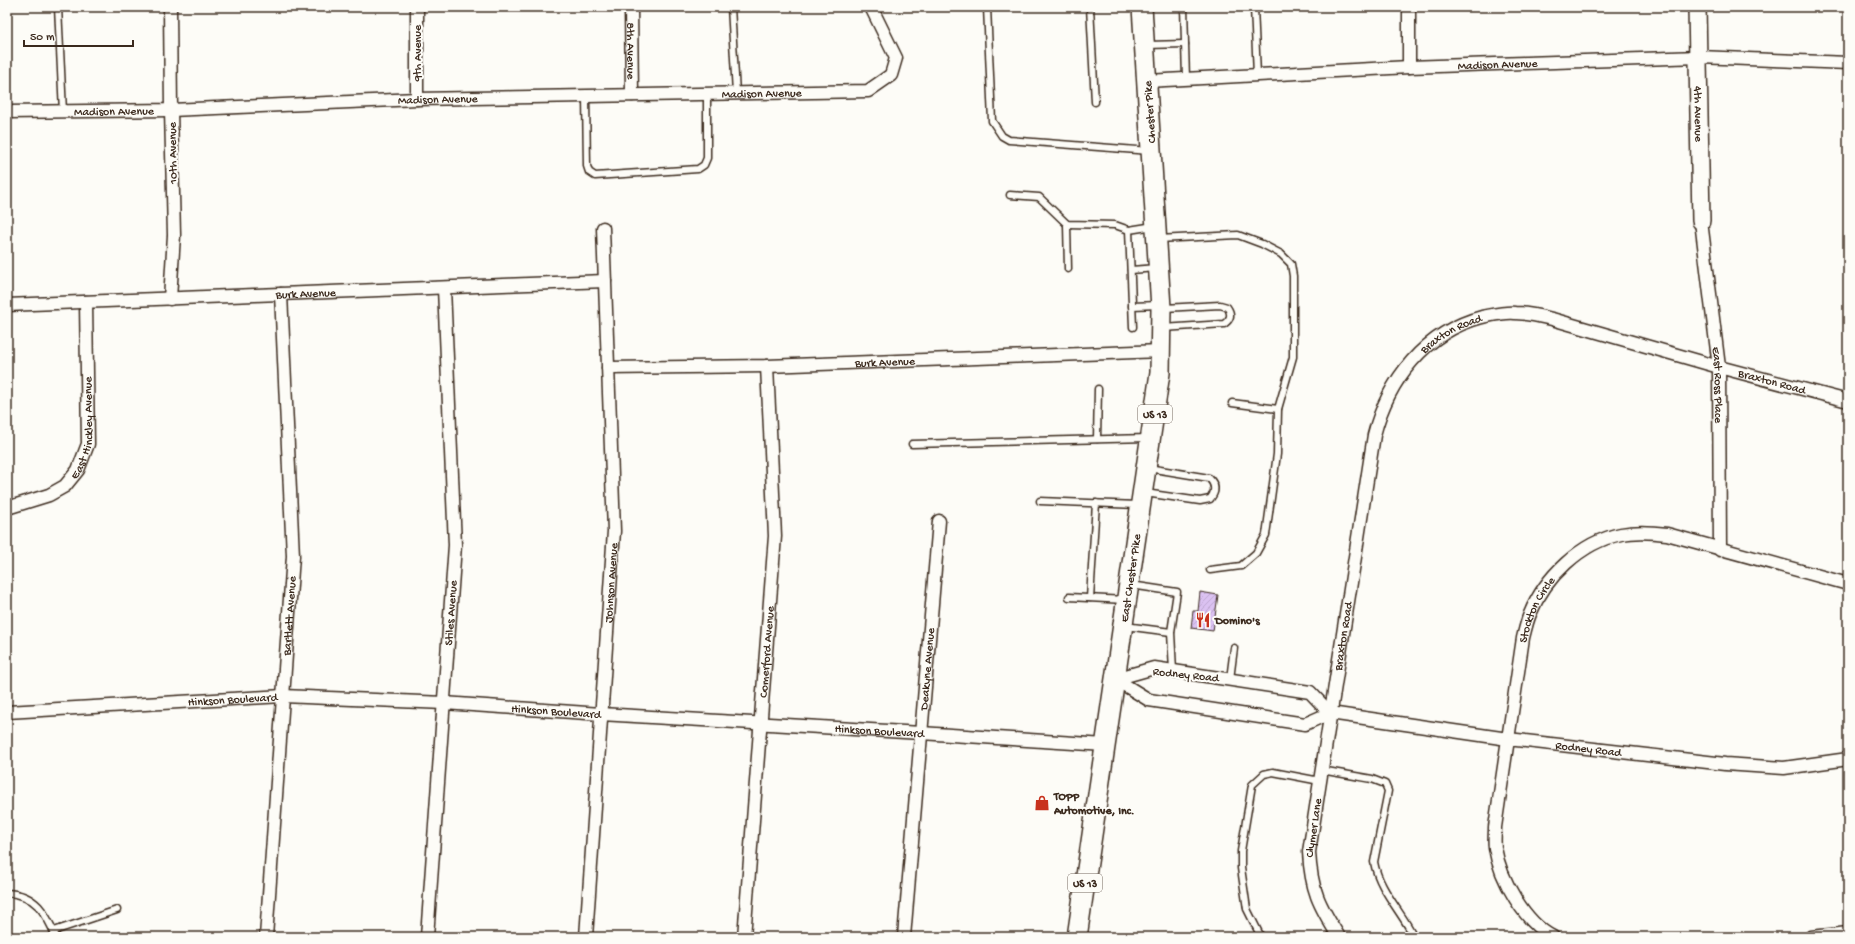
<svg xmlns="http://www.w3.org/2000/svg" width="1855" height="944" font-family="'Gochi Hand',sans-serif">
<defs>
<pattern id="building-hatch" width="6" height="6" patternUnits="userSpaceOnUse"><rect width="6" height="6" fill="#dbc2f2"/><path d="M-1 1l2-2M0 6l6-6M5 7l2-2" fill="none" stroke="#bda7cf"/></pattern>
</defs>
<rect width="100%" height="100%" fill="#fdfcf7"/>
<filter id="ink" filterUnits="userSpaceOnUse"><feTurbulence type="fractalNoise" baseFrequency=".025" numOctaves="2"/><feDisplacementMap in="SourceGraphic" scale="8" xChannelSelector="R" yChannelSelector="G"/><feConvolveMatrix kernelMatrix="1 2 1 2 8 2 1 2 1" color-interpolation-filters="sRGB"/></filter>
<g filter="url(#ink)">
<path fill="url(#building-hatch)" stroke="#3b2a1e" d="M1200 592 1218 595 1213 631 1191 628 1193 611H1198Z"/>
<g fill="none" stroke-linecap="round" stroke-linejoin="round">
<g stroke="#3b2a1e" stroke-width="9">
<g id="lane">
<path d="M58 7 63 112"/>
<path d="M731 7 736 93"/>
<path d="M987 7 992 121 1002 136 1009 140 1150 151"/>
<path d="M1090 7 1095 102"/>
<path d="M1184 7 1186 79"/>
<path d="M1254 7 1257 75"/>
<path d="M1147 45 1185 44"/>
<path d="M586 96 587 166 589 172 595 176 698 169 704 165 707 158V94"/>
<path d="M1010 195 1039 197 1067 224 1115 225 1129 230 1154 226"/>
<path d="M1067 224 1068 269"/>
<path d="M1129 230 1133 327"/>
<path d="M1158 239 1238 235 1262 244 1281 254 1291 264 1293 276V357L1278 409 1277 454 1266 535 1256 553 1241 566 1210 570"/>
<path d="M1131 270 1157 268"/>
<path d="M1132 306 1159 305"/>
<path d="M1163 328 1224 324C1231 319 1232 314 1227 307L1220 305 1164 308"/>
<path d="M1232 403 1278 409"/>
<path d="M1097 439 1098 389"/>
<path d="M912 444 1148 438"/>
<path d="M1145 493 1200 501 1210 499C1216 492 1216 485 1209 478L1148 468"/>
<path d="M1040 501 1137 505"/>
<path d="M1131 585 1177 592 1171 632 1173 671"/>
<path d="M1069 597 1125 600"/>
<path d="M1090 598 1096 503"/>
<path d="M1125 626 1171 632"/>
<path d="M1230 679 1234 648"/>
<path d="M1321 770 1372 779 1385 784 1388 791 1374 862C1379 890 1402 912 1414 937"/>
<path d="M7 893C36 894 46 913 56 937"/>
<path d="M54 931 117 910"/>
<path d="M1261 937 1247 909 1241 868V851L1252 785 1264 774 1273 772 1320 781"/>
</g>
</g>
<g stroke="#3b2a1e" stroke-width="15">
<g id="street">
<path d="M417 7V99"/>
<path id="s1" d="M631 7 632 95"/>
<path d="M1409 7V67"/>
<path id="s2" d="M1147 81 1409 67 1699 57 1848 63"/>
<path id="s3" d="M7 112 171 110 417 99 868 91 891 75 896 58 871 7"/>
<path id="s4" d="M1701 221 1719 367 1720 550"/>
<path d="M170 299 174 235 171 110 170 7"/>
<path id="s5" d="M7 305 605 281"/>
<path id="s6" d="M608 368 767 366 1161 351"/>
<path id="s7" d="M7 508 49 495 65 486 78 470 88 444 86 302"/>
<path id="s8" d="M1115 679 1149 700 1305 724 1330 713 1508 739 1725 764 1784 768 1848 759"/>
<path d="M1115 679 1154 668 1310 692 1330 713"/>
<path id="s9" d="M7 712 283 696 444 703 601 714 921 733 1105 745"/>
<path id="s10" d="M266 937 293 556 281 294"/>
<path id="s11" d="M427 937 455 545 444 288"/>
<path id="s12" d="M586 937 614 531 603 228"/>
<path id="s13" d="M744 937 775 536 767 366"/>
<path id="s14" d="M904 937 939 521"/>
<path id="s15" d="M1339 937C1319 905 1311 890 1309 852L1374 435C1388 380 1425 332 1482 317 1493 315 1504 312 1515 313 1528 313 1540 316 1552 319L1719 367 1848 401"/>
<path id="s16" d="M1553 937C1525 923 1500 879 1495 848 1494 841 1495 834 1495 827L1523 638C1525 630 1527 621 1530 614 1545 577 1581 542 1621 534 1636 531 1652 532 1667 534L1848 584"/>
<path d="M1811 937 1848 933"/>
</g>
</g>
<g stroke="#3b2a1e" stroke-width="20">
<g id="secondary">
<path id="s17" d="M1697 7 1701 221"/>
</g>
</g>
<g stroke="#3b2a1e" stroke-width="22">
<g id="primary">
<path id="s18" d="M1077 937 1160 373 1161 308 1142 7"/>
</g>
</g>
<use href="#lane" stroke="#fdfcf7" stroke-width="6"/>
<use href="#street" stroke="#fdfcf7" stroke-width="12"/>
<use href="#secondary" stroke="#fdfcf7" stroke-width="17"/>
<use href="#primary" stroke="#fdfcf7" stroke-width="19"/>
</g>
</g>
<defs>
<g id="restaurant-bare" transform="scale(1.2)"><path d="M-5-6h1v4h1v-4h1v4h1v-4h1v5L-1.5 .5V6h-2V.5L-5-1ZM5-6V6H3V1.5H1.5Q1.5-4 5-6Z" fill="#c8321e" stroke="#fdfcf7" stroke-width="2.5" paint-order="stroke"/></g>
<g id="shop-bare" transform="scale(1.2)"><path d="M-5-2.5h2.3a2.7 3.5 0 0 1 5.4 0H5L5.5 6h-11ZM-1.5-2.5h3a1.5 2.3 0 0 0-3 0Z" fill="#c8321e" stroke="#fdfcf7" stroke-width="2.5" paint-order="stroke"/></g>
</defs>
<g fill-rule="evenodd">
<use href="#restaurant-bare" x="1203" y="620"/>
<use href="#shop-bare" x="1042" y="803"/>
</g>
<g text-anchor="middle" stroke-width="4" stroke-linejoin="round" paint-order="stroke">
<g fill="#fdfcf7" stroke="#75695f" stroke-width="1">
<rect x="1138" y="405" width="34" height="18" rx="3"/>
<rect x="1068" y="874" width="34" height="18" rx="3"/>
</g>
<g font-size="11" font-weight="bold" fill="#3b2a1e">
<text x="1155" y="418">US 13</text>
<text x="1085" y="887">US 13</text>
</g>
<g font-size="12" fill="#3b2a1e" stroke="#fdfcf7">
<text dy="4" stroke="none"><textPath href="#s1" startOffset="44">8th Avenue</textPath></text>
<text transform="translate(417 53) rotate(-90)" y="4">9th Avenue</text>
<text dy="4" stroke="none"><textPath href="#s2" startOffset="351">Madison Avenue</textPath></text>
<text dy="4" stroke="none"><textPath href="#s3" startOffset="755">Madison Avenue</textPath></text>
<text dy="4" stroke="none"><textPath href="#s3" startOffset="431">Madison Avenue</textPath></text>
<text dy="4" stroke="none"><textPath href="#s3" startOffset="107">Madison Avenue</textPath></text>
<text transform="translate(1149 112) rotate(-94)" y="4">Chester Pike</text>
<text dy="4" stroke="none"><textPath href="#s17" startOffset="107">4th Avenue</textPath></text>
<text transform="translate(172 153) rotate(-91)" y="4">10th Avenue</text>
<text dy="4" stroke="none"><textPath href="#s5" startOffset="299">Burk Avenue</textPath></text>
<text dy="4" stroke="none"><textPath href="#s15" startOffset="646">Braxton Road</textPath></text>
<text dy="4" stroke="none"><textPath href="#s6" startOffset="277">Burk Avenue</textPath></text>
<text dy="4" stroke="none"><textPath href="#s15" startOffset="981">Braxton Road</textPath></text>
<text dy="4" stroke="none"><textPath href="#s4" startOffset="165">East Ross Place</textPath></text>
<text dy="4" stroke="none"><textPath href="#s7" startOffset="126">East Hinckley Avenue</textPath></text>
<text dy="4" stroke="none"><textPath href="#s18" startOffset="363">East Chester Pike</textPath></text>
<text dy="4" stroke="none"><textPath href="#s12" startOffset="355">Johnson Avenue</textPath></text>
<text dy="4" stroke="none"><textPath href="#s16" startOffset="353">Stockton Circle</textPath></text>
<text dy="4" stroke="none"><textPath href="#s11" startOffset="325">Stiles Avenue</textPath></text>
<text dy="4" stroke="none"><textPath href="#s10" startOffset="322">Bartlett Avenue</textPath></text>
<text dy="4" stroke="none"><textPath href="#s15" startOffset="310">Braxton Road</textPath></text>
<text dy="4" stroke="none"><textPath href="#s13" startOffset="286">Comerford Avenue</textPath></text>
<text dy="4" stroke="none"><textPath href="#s14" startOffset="269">Deakyne Avenue</textPath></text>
<text transform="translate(1186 674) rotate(6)" y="4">Rodney Road</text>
<text dy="4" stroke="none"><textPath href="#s9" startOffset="226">Hinkson Boulevard</textPath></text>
<text dy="4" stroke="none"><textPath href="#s9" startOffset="550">Hinkson Boulevard</textPath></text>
<text dy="4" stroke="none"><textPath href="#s9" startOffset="874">Hinkson Boulevard</textPath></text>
<text dy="4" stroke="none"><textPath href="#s8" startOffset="486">Rodney Road</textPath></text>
<text dy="4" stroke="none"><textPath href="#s15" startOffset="116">Clymer Lane</textPath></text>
</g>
<g font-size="12" font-weight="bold" fill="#3b2a1e" stroke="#fdfcf7" text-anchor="start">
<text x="1215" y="624">Domino's</text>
<text x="1054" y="800">TOPP<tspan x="1054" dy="14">Automotive, Inc.</tspan></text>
</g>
</g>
<rect width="1855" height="944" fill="none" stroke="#fdfcf7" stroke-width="24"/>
<rect x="12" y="12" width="1831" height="920" fill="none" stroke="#3b2a1e" stroke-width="1.5" filter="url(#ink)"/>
<path d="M24 40v6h109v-6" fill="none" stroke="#3b2a1e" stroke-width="2"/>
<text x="30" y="40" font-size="12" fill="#3b2a1e" stroke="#fdfcf7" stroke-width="3" paint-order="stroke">50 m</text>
</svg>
